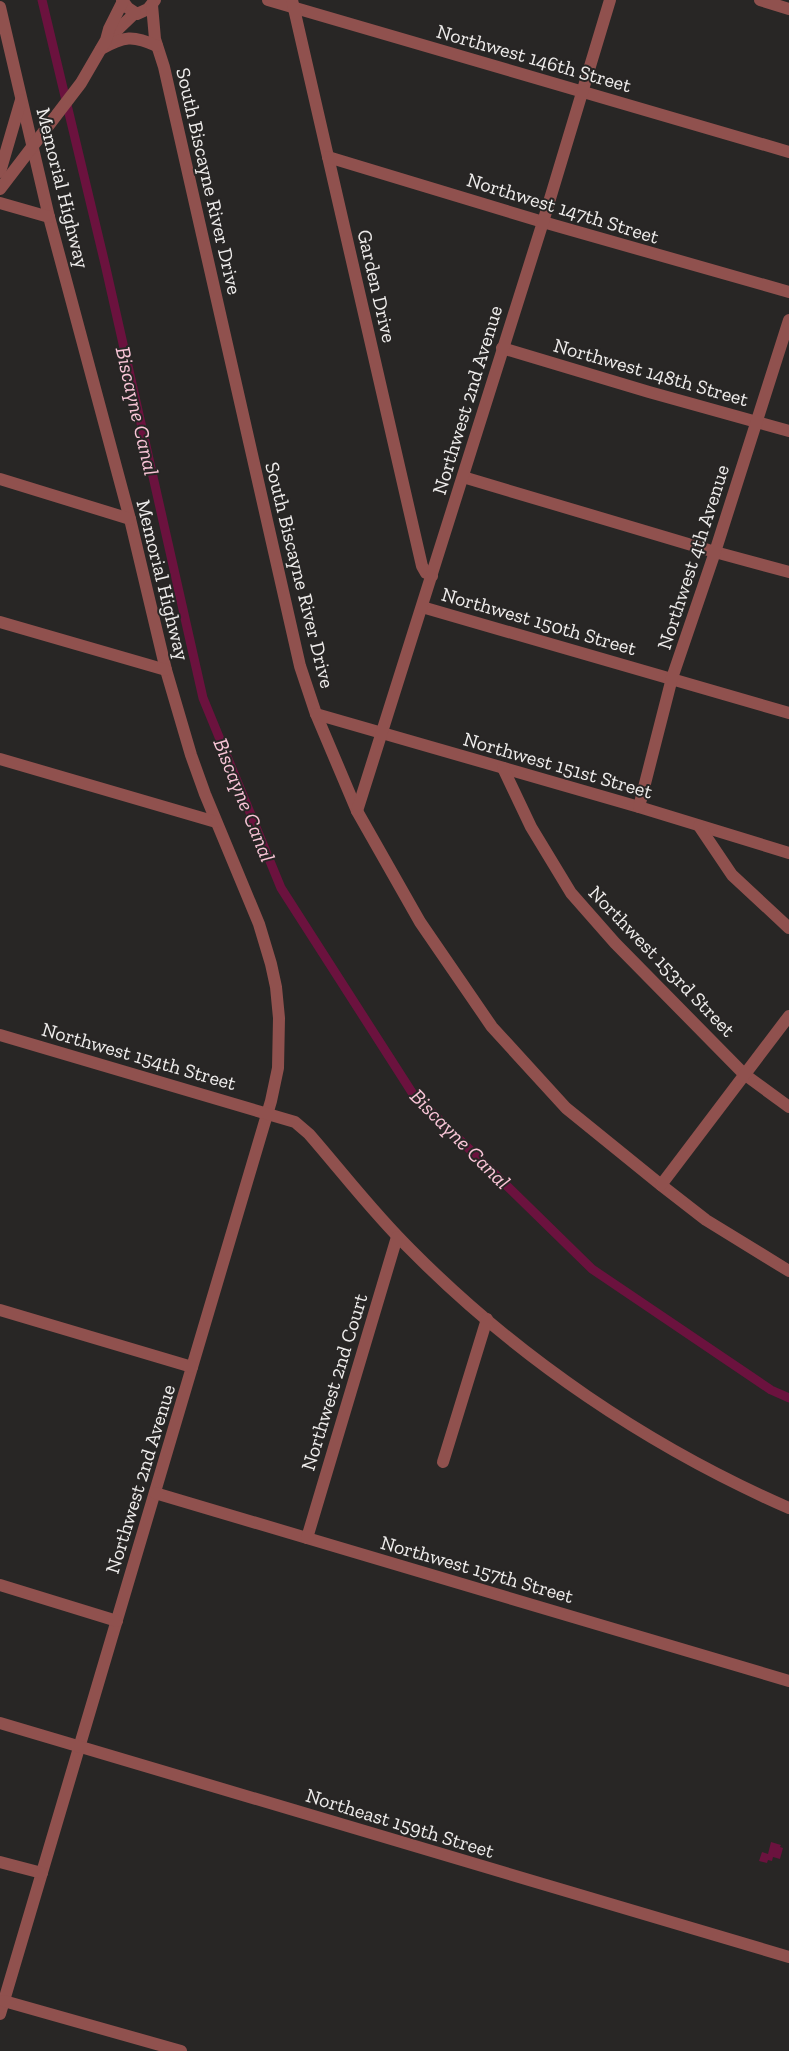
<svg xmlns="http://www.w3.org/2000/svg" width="789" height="2051" font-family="'Zilla Slab',serif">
<rect width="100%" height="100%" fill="#282625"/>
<path fill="#6b123e" d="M771 1842 781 1845 780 1847 783 1848 780 1859 773 1857 772 1861 768 1860 767 1863 759 1861 762 1852 768 1854Z"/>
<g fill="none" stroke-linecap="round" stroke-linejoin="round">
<path stroke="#6b123e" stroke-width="9" d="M42 0 105 264 203 698 281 888 413 1094 592 1269 771 1390 789 1398"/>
<g stroke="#90514e" stroke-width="12">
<path d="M122 0 128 8 137 14 148 9 155 0"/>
<path d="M268 0 789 152"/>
<path d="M292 0 422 566 426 573 432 576"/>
<path d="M760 0 789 9"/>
<path d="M152 5 155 39 164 67 300 666 316 714 357 811 420 922 492 1027 566 1108 661 1185 706 1220 789 1271"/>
<path d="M0 7 49 217 130 519 166 670 191 755 205 794 259 924 271 964 276 987 279 1018 278 1068 271 1101 0 2014"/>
<path d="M110 37 135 13"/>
<path d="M101 49C124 36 133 35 157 46"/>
<path d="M328 157 543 222 789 292"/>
<path d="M0 172 21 100"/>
<path d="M0 189 81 83 106 40 109 29 123 1"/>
<path d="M0 203 49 217"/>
<path d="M502 348 649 392 789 431"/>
<path d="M463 477 715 552 789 572"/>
<path d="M0 479 130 519"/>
<path d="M422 607 789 713"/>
<path d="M0 622 166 670"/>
<path d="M316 714 639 807 789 853"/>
<path d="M0 759 216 822"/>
<path d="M503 768 531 827 571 893 615 943 744 1074 789 1107"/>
<path d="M639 807 672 678 715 552 789 320"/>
<path d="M357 811 543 222 610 0"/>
<path d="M699 826 732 875 789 928"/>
<path d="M0 1035 295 1122 309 1134C343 1173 374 1214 411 1250 518 1358 649 1447 789 1508"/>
<path d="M661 1185 789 1016"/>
<path d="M0 1310 192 1367"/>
<path d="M443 1462 487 1319"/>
<path d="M155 1493 789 1681"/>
<path d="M307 1538 397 1237"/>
<path d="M0 1585 117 1621"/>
<path d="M0 1723 789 1957"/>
<path d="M0 1862 42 1873"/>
<path d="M4 2001 181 2051"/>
</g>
</g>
<g text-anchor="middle" stroke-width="4" stroke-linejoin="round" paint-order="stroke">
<g font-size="20" fill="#eeeceb" stroke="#282625">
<text transform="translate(534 58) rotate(16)" y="7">Northwest 146th Street</text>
<text transform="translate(209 181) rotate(77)" y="7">South Biscayne River Drive</text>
<text transform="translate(63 188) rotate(76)" y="7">Memorial Highway</text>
<text transform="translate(563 208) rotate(17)" y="7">Northwest 147th Street</text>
<text transform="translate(377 286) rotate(77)" y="7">Garden Drive</text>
<text transform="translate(651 372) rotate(16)" y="7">Northwest 148th Street</text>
<text transform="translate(467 400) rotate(-73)" y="7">Northwest 2nd Avenue</text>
<text transform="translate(693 557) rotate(-72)" y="7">Northwest 4th Avenue</text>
<text transform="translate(300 575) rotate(76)" y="7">South Biscayne River Drive</text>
<text transform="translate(163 580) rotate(76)" y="7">Memorial Highway</text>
<text transform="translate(539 621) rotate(16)" y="7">Northwest 150th Street</text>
<text transform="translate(558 765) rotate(16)" y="7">Northwest 151st Street</text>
<text transform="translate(662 961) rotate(46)" y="7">Northwest 153rd Street</text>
<text transform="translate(139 1056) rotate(16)" y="7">Northwest 154th Street</text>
<text transform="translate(334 1382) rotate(-73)" y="7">Northwest 2nd Court</text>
<text transform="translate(140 1479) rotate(-73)" y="7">Northwest 2nd Avenue</text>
<text transform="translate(477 1569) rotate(16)" y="7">Northwest 157th Street</text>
<text transform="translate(400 1823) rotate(17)" y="7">Northeast 159th Street</text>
</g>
<g font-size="21" font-style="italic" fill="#fac6d8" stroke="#282625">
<text transform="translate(137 411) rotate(77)" y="7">Biscayne Canal</text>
<text transform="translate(244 800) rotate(68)" y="7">Biscayne Canal</text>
<text transform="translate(460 1139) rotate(45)" y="7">Biscayne Canal</text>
</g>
</g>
</svg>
